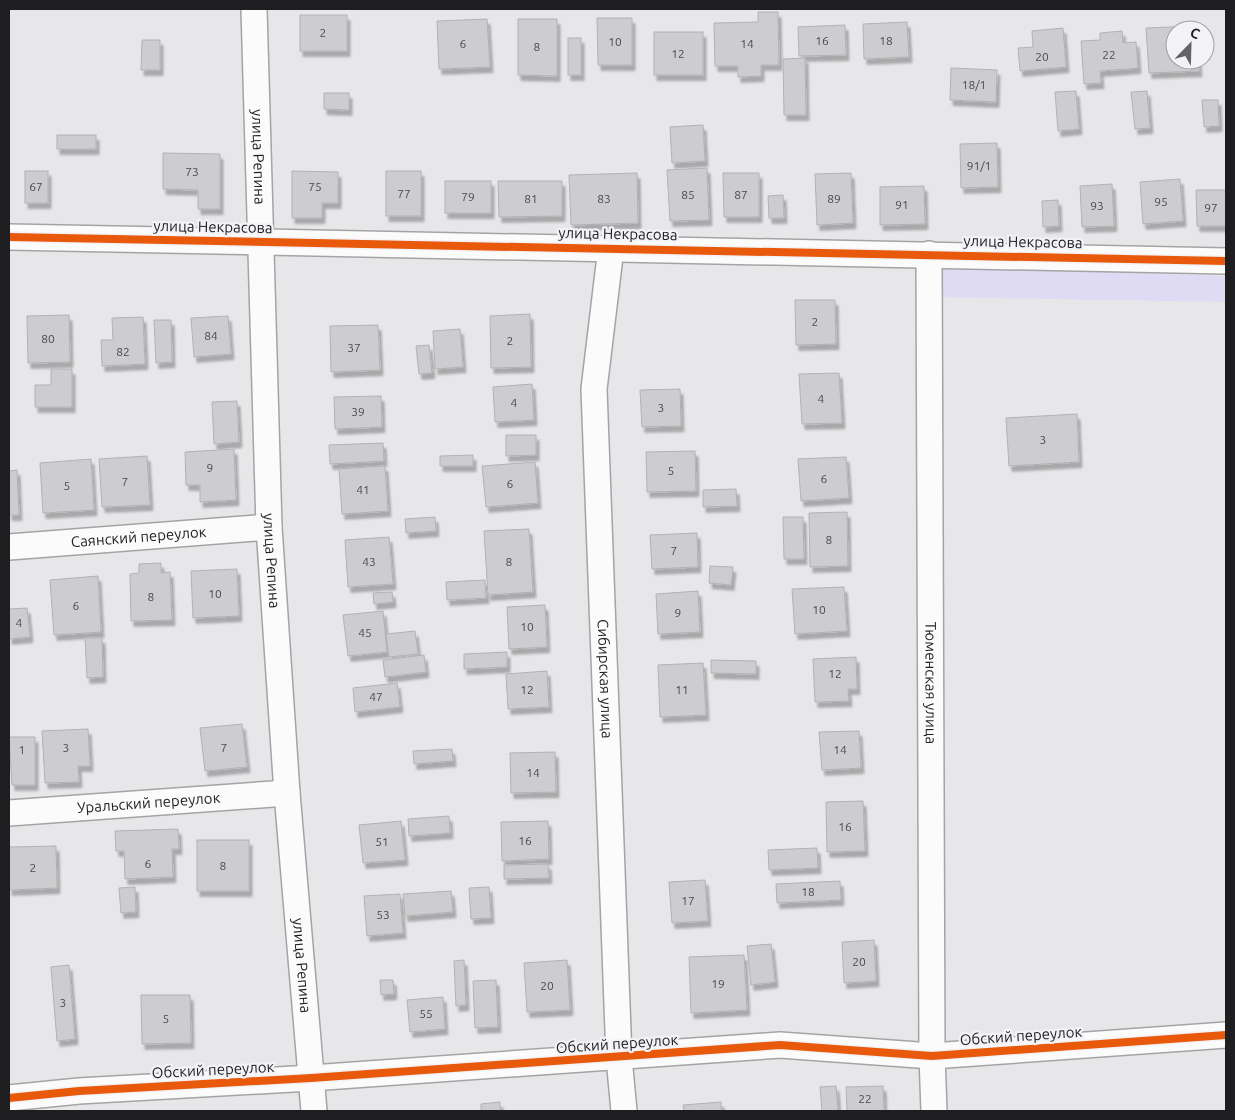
<svg xmlns="http://www.w3.org/2000/svg" width="1235" height="1120" font-family="Ubuntu,sans-serif">
<defs>
<filter id="shadow"><feDropShadow dx="3" dy="5.5" stdDeviation="1" flood-color="#0004"/></filter>
</defs>
<rect width="100%" height="100%" fill="#e7e7e9"/>
<path fill="#e0dbf5" d="M938 265 1226 276V302L935 297Z"/>
<g fill="#cdcdcf" stroke="#b2b2b4" filter="url(#shadow)">
<path d="M758 12H778L779 65H761V76L738 77V66H715L714 23 758 22Z"/>
<rect x="300" y="15" width="47" height="36"/>
<path d="M597 18H632V65H598Z"/>
<path d="M487 19 490 67 439 69 437 21Z"/>
<path d="M518 19H557V76L518 75Z"/>
<path d="M907 22 909 57 864 59 863 24Z"/>
<path d="M845 25 846 55 799 56 798 27Z"/>
<path d="M1196 26 1197 30H1175V60H1198L1199 71 1149 73 1146 28Z"/>
<path d="M1063 28 1066 67 1020 71 1018 48 1033 47 1032 31Z"/>
<path d="M1122 31 1123 43 1136 42 1138 68 1100 71 1101 83 1084 84 1081 41 1100 40V33Z"/>
<rect x="654" y="32" width="49" height="43"/>
<rect x="568" y="38" width="13" height="37"/>
<path d="M142 40H160V70H141Z"/>
<path d="M805 58 806 115H784L783 59Z"/>
<path d="M951 68 997 70 996 102 950 100Z"/>
<path d="M1076 91 1079 129 1058 131 1055 92Z"/>
<path d="M1147 91 1150 128 1135 129 1131 92Z"/>
<path d="M324 93H349V110L324 109Z"/>
<path d="M1202 100H1218L1219 126 1204 127Z"/>
<path d="M703 125 705 161 672 163 670 127Z"/>
<rect x="57" y="135" width="39" height="14"/>
<path d="M997 143 998 187 961 188 960 144Z"/>
<path d="M163 153 220 154V209H198V190L163 189Z"/>
<path d="M707 168 709 220 670 221 667 170Z"/>
<rect x="25" y="171" width="23" height="32"/>
<path d="M292 171 338 172V203H322V218H292Z"/>
<rect x="386" y="171" width="35" height="45"/>
<path d="M637 173 638 223 571 225 569 175Z"/>
<path d="M723 173H759V217H724Z"/>
<path d="M851 173 853 223 817 225 815 174Z"/>
<path d="M1180 179 1183 221 1143 224 1140 182Z"/>
<rect x="445" y="181" width="46" height="32"/>
<path d="M498 181H562V216L499 217Z"/>
<path d="M1112 184 1114 226 1082 227 1080 186Z"/>
<path d="M924 186 925 224 880 225V187Z"/>
<path d="M1196 190H1226V226H1197Z"/>
<path d="M783 195 784 218H769L768 196Z"/>
<path d="M1058 200 1059 226 1043 227 1042 201Z"/>
<path d="M795 300H835L836 344 796 345Z"/>
<path d="M530 314 531 367 491 368 490 316Z"/>
<path d="M69 315 70 362 28 363 27 316Z"/>
<path d="M228 316 231 354 194 357 191 318Z"/>
<path d="M143 317 145 364 102 366 101 340H113L112 318Z"/>
<path d="M154 320H171L172 362 156 363Z"/>
<path d="M378 325 380 370 331 372 330 326Z"/>
<path d="M460 329 463 367 435 369 433 331Z"/>
<path d="M429 345 432 373 419 374 416 346Z"/>
<path d="M51 369H72V407H35V385H51Z"/>
<path d="M839 373 842 423 802 424 799 374Z"/>
<path d="M532 384 534 420 495 422 493 387Z"/>
<path d="M680 389 681 426 642 427 640 390Z"/>
<path d="M381 396 382 427 335 429 334 397Z"/>
<path d="M237 401 239 442 214 444 212 402Z"/>
<path d="M1077 414 1079 462 1009 466 1006 418Z"/>
<path d="M506 435H536V455L506 456Z"/>
<path d="M383 443 384 461 330 464 329 445Z"/>
<path d="M234 449 236 500 200 502V485H186L185 452Z"/>
<path d="M695 451 696 491 647 492 646 452Z"/>
<path d="M473 455V466H440V456Z"/>
<path d="M147 456 150 505 102 507 99 459Z"/>
<path d="M846 457 849 498 801 501 798 459Z"/>
<path d="M91 459 94 510 43 513 40 463Z"/>
<path d="M535 462 538 503 486 507 482 466Z"/>
<path d="M385 466 388 511 342 514 339 469Z"/>
<path d="M17 470 19 515H9V471Z"/>
<path d="M736 489 737 506 703 507V490Z"/>
<path d="M847 512 848 566 810 567 809 513Z"/>
<path d="M435 517 436 531 406 533 405 519Z"/>
<path d="M783 517H803L804 559H784Z"/>
<path d="M529 529 533 592 488 595 484 531Z"/>
<path d="M697 533 698 567 652 569 650 535Z"/>
<path d="M389 537 393 584 348 587 345 540Z"/>
<path d="M161 563V573L170 572 172 620 131 621 130 574 139 573V564Z"/>
<path d="M710 566 733 567 731 585 709 583Z"/>
<path d="M237 569 239 616 193 618 191 571Z"/>
<path d="M98 576 101 632 54 635 50 580Z"/>
<path d="M485 580 486 598 447 600 446 582Z"/>
<path d="M844 587 847 631 795 634 792 589Z"/>
<path d="M698 591 700 632 658 634 656 594Z"/>
<path d="M392 592 393 602 374 604 373 593Z"/>
<path d="M9 604V609L27 608 30 637 9 639Z"/>
<path d="M545 605 547 647 509 649 507 607Z"/>
<path d="M383 611 387 652 348 656 343 615Z"/>
<path d="M415 631 418 654 389 657 386 634Z"/>
<path d="M85 638H102L103 677 87 678Z"/>
<path d="M507 652V667L464 669V654Z"/>
<path d="M424 655 426 672 385 677 383 660Z"/>
<path d="M856 657 857 689H848L849 701 815 702 813 659Z"/>
<path d="M711 660 756 661V674L711 673Z"/>
<path d="M703 663 706 715 660 717 658 665Z"/>
<path d="M547 671 549 707 508 709 506 674Z"/>
<path d="M397 683 400 707 355 712 353 688Z"/>
<path d="M242 724 247 767 205 771 200 728Z"/>
<path d="M88 729 90 766H78L79 782 45 783 42 731Z"/>
<path d="M859 731 861 768 822 770 819 732Z"/>
<path d="M9 737H35V785H12Z"/>
<path d="M452 749 453 761 414 764 413 751Z"/>
<path d="M555 752 556 792 511 793 510 753Z"/>
<path d="M863 801 865 851 827 852 826 802Z"/>
<path d="M449 816 450 833 409 836 408 819Z"/>
<path d="M401 821 405 860 363 863 359 825Z"/>
<path d="M548 821 549 859 502 861 501 822Z"/>
<path d="M178 829 179 849H172L173 877 125 879 124 851H116L115 831Z"/>
<rect x="197" y="840" width="52" height="51"/>
<path d="M56 846 57 888 9 890V847Z"/>
<path d="M817 848 818 868 769 870 768 850Z"/>
<path d="M548 864 549 878 504 879V865Z"/>
<path d="M705 880 708 921 672 923 669 882Z"/>
<path d="M840 881 841 900 777 903 776 884Z"/>
<path d="M135 887 136 912 121 913 119 888Z"/>
<path d="M489 887 491 918 471 919 469 888Z"/>
<path d="M451 891 453 912 405 916 403 894Z"/>
<path d="M400 894 403 933 367 936 364 896Z"/>
<path d="M874 940 876 981 844 983 842 942Z"/>
<path d="M771 944 775 982 751 985 747 946Z"/>
<path d="M744 955 747 1010 691 1013 689 957Z"/>
<path d="M464 960 466 1005 456 1006 454 961Z"/>
<path d="M567 960 570 1010 527 1012 524 963Z"/>
<path d="M69 965 75 1039 57 1041 51 967Z"/>
<path d="M380 980H393L394 994 381 995Z"/>
<path d="M496 980 498 1027 475 1028 473 981Z"/>
<path d="M141 995H190L191 1043 142 1044Z"/>
<path d="M443 997 445 1029 410 1032 407 1000Z"/>
<path d="M836 1086 838 1111H822L820 1087Z"/>
<path d="M883 1086 884 1111H847L846 1087Z"/>
<path d="M500 1102V1111H481V1104Z"/>
<path d="M721 1102V1111H684L683 1105Z"/>
</g>
<g fill="none" stroke-linecap="round" stroke-linejoin="round">
<g stroke="#a4a4a5" stroke-width="28">
<g id="minor">
<path id="s1" d="M254 9 269 527 287 793 314 1111"/>
<path d="M9 237 1226 261"/>
<path id="s2" d="M611 248 594 389 619 1058 624 1111"/>
<path id="s3" d="M929 254 932 1056 934 1111"/>
<path id="s4" d="M9 547 269 527"/>
<path id="s5" d="M9 813 287 793"/>
<path d="M9 1098 79 1091 311 1078 780 1045 932 1056 1226 1035"/>
</g>
</g>
<use href="#minor" stroke="#fbfbfc" stroke-width="25"/>
<g stroke="#f3f3f7" stroke-width="11">
<g id="cycleway">
<path d="M9 237 1226 261"/>
<path d="M9 1098 79 1091 311 1078 780 1045 932 1056 1226 1035"/>
</g>
</g>
<use href="#cycleway" stroke="#e8590c" stroke-width="8"/>
</g>
<g text-anchor="middle" stroke-width="4.5" stroke-linejoin="round" paint-order="stroke">
<g font-size="12" fill="#4a4a4c">
<text x="323" y="37">2</text>
<text x="822" y="45">16</text>
<text x="886" y="45">18</text>
<text x="615" y="46">10</text>
<text x="463" y="48">6</text>
<text x="747" y="48">14</text>
<text x="537" y="51">8</text>
<text x="678" y="58">12</text>
<text x="1109" y="59">22</text>
<text x="1042" y="61">20</text>
<text x="974" y="89">18/1</text>
<text x="979" y="170">91/1</text>
<text x="192" y="176">73</text>
<text x="36" y="191">67</text>
<text x="315" y="191">75</text>
<text x="404" y="198">77</text>
<text x="688" y="199">85</text>
<text x="741" y="199">87</text>
<text x="468" y="201">79</text>
<text x="531" y="203">81</text>
<text x="604" y="203">83</text>
<text x="834" y="203">89</text>
<text x="1161" y="206">95</text>
<text x="902" y="209">91</text>
<text x="1097" y="210">93</text>
<text x="1211" y="212">97</text>
<text x="815" y="326">2</text>
<text x="211" y="340">84</text>
<text x="48" y="343">80</text>
<text x="510" y="345">2</text>
<text x="354" y="352">37</text>
<text x="123" y="356">82</text>
<text x="821" y="403">4</text>
<text x="514" y="407">4</text>
<text x="661" y="412">3</text>
<text x="358" y="416">39</text>
<text x="1043" y="444">3</text>
<text x="210" y="472">9</text>
<text x="671" y="475">5</text>
<text x="824" y="483">6</text>
<text x="125" y="486">7</text>
<text x="510" y="488">6</text>
<text x="67" y="490">5</text>
<text x="363" y="494">41</text>
<text x="829" y="544">8</text>
<text x="674" y="555">7</text>
<text x="369" y="566">43</text>
<text x="509" y="566">8</text>
<text x="215" y="598">10</text>
<text x="151" y="601">8</text>
<text x="76" y="610">6</text>
<text x="819" y="614">10</text>
<text x="678" y="617">9</text>
<text x="19" y="627">4</text>
<text x="527" y="631">10</text>
<text x="365" y="637">45</text>
<text x="835" y="678">12</text>
<text x="527" y="694">12</text>
<text x="682" y="694">11</text>
<text x="376" y="701">47</text>
<text x="66" y="752">3</text>
<text x="224" y="752">7</text>
<text x="22" y="754">1</text>
<text x="840" y="754">14</text>
<text x="533" y="777">14</text>
<text x="845" y="831">16</text>
<text x="525" y="845">16</text>
<text x="382" y="846">51</text>
<text x="148" y="868">6</text>
<text x="223" y="870">8</text>
<text x="33" y="872">2</text>
<text x="808" y="896">18</text>
<text x="688" y="905">17</text>
<text x="383" y="919">53</text>
<text x="859" y="966">20</text>
<text x="718" y="988">19</text>
<text x="547" y="990">20</text>
<text x="63" y="1007">3</text>
<text x="426" y="1018">55</text>
<text x="166" y="1023">5</text>
<text x="865" y="1103">22</text>
</g>
<g font-size="15" fill="#1e1e20" stroke="#f3f3f7">
<text dy="5" stroke="none"><textPath href="#s1" startOffset="148">улица Репина</textPath></text>
<text transform="translate(213 227) rotate(1)" y="5">улица Некрасова</text>
<text transform="translate(618 234) rotate(1)" y="5">улица Некрасова</text>
<text transform="translate(1023 242) rotate(1)" y="5">улица Некрасова</text>
<text dy="5" stroke="none"><textPath href="#s4" startOffset="130">Саянский переулок</textPath></text>
<text dy="5" stroke="none"><textPath href="#s1" startOffset="552">улица Репина</textPath></text>
<text dy="5" stroke="none"><textPath href="#s2" startOffset="432">Сибирская улица</textPath></text>
<text dy="5" stroke="none"><textPath href="#s3" startOffset="429">Тюменская улица</textPath></text>
<text dy="5" stroke="none"><textPath href="#s5" startOffset="140">Уральский переулок</textPath></text>
<text dy="5" stroke="none"><textPath href="#s1" startOffset="958">улица Репина</textPath></text>
<text transform="translate(1021 1036) rotate(-4)" y="5">Обский переулок</text>
<text transform="translate(617 1044) rotate(-4)" y="5">Обский переулок</text>
<text transform="translate(213 1070) rotate(-3)" y="5">Обский переулок</text>
</g>
</g>
<rect width="1235" height="1120" fill="none" stroke="#1e1e20" stroke-width="20"/>
<g transform="translate(1190 45) rotate(23)"><circle r="24" fill="#f3f3f7" stroke="#9e9ea1"/>
<path d="M0-4L9 19L0 12L-9 19Z" fill="#646466"/>
<text y="-8" font-size="14" font-weight="bold" text-anchor="middle" fill="#1e1e20">С</text>
</g>
</svg>
